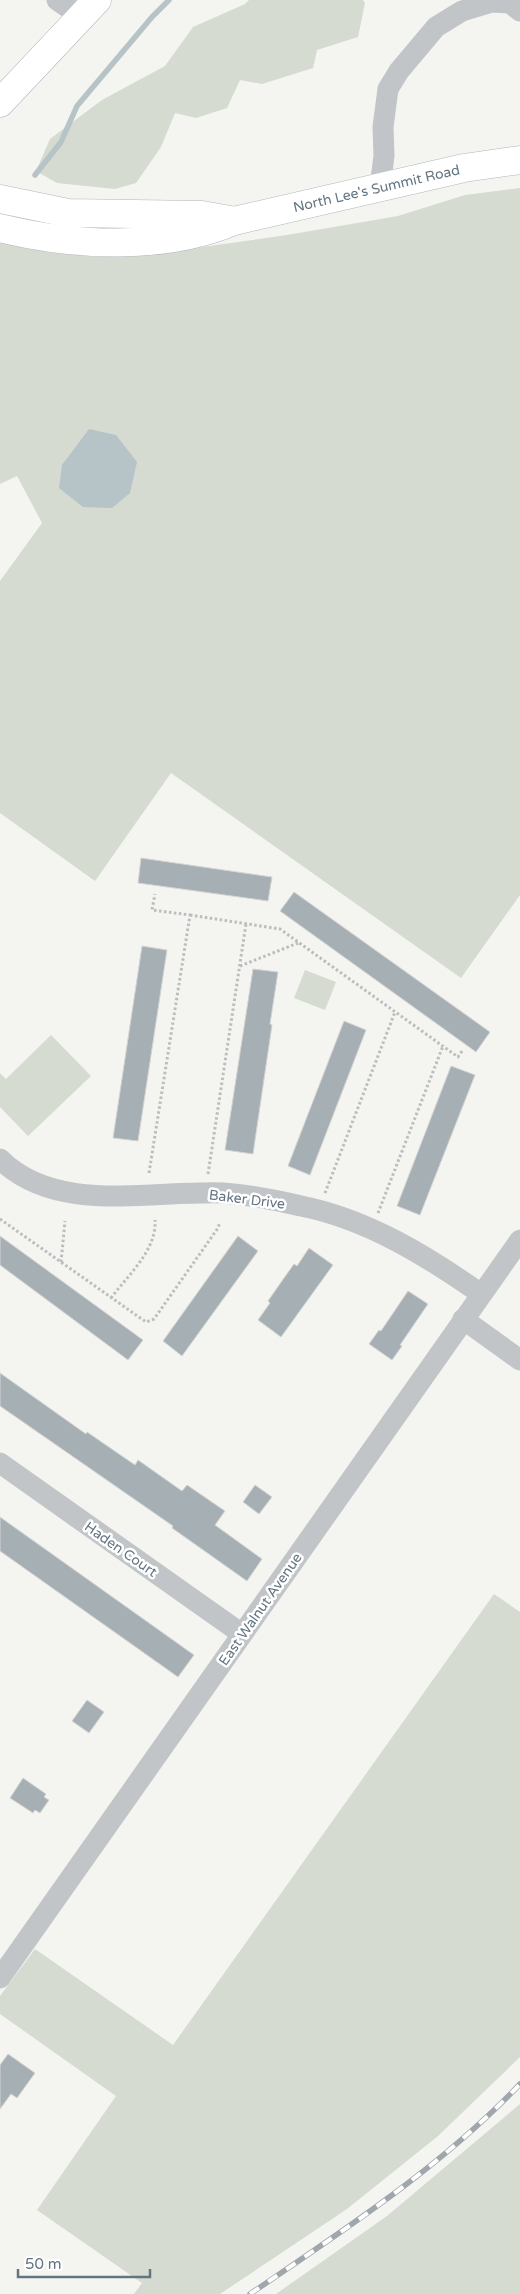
<svg xmlns="http://www.w3.org/2000/svg" width="520" height="2294" font-family="'Varela Round',sans-serif">
<rect width="100%" height="100%" fill="#f4f4f0"/>
<g fill="#d5dbd1">
<path d="M249 0H363L365 3 358 37 317 50 313 68 262 84 240 80 227 108 196 118 175 113 161 147 136 183 115 189 57 183 36 171 50 139 102 100 165 66 193 27 245 4Z"/>
<path d="M520 188V895L461 978 171 773 95 881 0 813V581L42 523 17 476 0 484V241L113 252 188 249 287 235 398 216 465 195Z"/>
<path d="M305 970 336 982 325 1010 294 998Z"/>
<path d="M51 1035 91 1076 28 1136 0 1107V1073L6 1079Z"/>
<path d="M494 1594 520 1612V2057L438 2136 347 2209 220 2294H134L142 2283 37 2210 116 2096 0 2014V1996L35 1949 173 2045Z"/>
<path d="M520 2104V2294H276L387 2216Z"/>
</g>
<path fill="#b6c4c7" d="M89 429 116 435 137 462 130 493 112 508 83 507 59 488 62 465Z"/>
<g fill="none" stroke-linecap="round" stroke-linejoin="round">
<path stroke="#b6c4c7" stroke-width="5.5" d="M35 175 61 142 77 106 152 17 169 0"/>
</g>
<g fill="#a6afb4" stroke="#d5d5d3">
<path d="M141 858 272 877 268 901 138 883Z"/>
<path d="M294 892 490 1032 476 1052 280 911Z"/>
<path d="M142 946 167 950 138 1141 113 1138Z"/>
<path d="M253 969 278 972 270 1024 272 1025 253 1154 225 1150Z"/>
<path d="M344 1021 366 1030 310 1175 288 1166Z"/>
<path d="M451 1066 475 1075 420 1215 397 1206Z"/>
<path d="M0 1236 143 1340 128 1360 0 1265Z"/>
<path d="M238 1236 258 1251 182 1356 163 1341Z"/>
<path d="M309 1248 333 1265 281 1337 258 1320 270 1303 268 1301 284 1278 294 1264 297 1266Z"/>
<path d="M408 1291 428 1304 400 1345 402 1346 392 1360 369 1344 379 1330 381 1331Z"/>
<path d="M0 1373 86 1434 87 1432 135 1465 138 1460 182 1491 187 1485 225 1511 215 1525 262 1559 247 1581 172 1528 173 1526 0 1406Z"/>
<path d="M255 1485 272 1497 259 1514 243 1502Z"/>
<path d="M0 1517 194 1655 178 1677 0 1551Z"/>
<path d="M87 1700 104 1712 89 1733 72 1721Z"/>
<path d="M23 1778 46 1794 44 1797 49 1800 40 1813 35 1810 33 1813 10 1798Z"/>
<path d="M8 2054 35 2073 17 2098 11 2094 0 2109V2065Z"/>
</g>
<g fill="none" stroke-linecap="round" stroke-linejoin="round">
<g stroke="#b1b7bb" stroke-width="29">
<g id="secondary">
<path d="M0 103 97 0"/>
<path d="M0 199 68 213 202 215 230 220"/>
<path id="s1" d="M0 228C74 246 162 251 234 221L464 168 520 160"/>
</g>
</g>
<g stroke="#bbbdbf" stroke-width="3" stroke-dasharray="2.5 2.5" stroke-linecap="butt">
<path d="M190 915 280 929 458 1057 462 1051"/>
<path d="M240 966 298 943"/>
<path d="M149 1173 190 915 152 910 155 894"/>
<path d="M208 1174 246 924"/>
<path d="M325 1193 395 1012"/>
<path d="M378 1213 443 1046"/>
<path d="M0 1219 146 1322 154 1319 218 1228 220 1222"/>
<path d="M61 1262 65 1221"/>
<path d="M111 1298C128 1275 157 1250 155 1220"/>
</g>
<g stroke="#c1c5c8" stroke-width="21">
<path d="M57 0 82 17"/>
<path d="M380 187 384 156 383 127 388 89 399 71 436 27 462 11 492 2 510 3 520 11"/>
<path d="M0 1159C56 1215 152 1190 223 1193 248 1195 276 1200 301 1206 367 1219 427 1256 481 1294"/>
<path d="M463 1319 520 1360"/>
<path d="M0 1463 242 1634"/>
<path d="M0 1978 520 1240"/>
</g>
<use href="#secondary" stroke="#fff" stroke-width="28"/>
<g stroke="#a0a7ac" stroke-width="5.5">
<path id="rail" d="M250 2294C344 2230 441 2167 520 2084"/>
</g>
<use href="#rail" stroke="#fff" stroke-width="4" stroke-dasharray="11" stroke-linecap="butt"/>
</g>
<g text-anchor="middle" stroke-width="5" stroke-linejoin="round" paint-order="stroke">
<g font-size="14" fill="#637582" stroke="#fff">
<text dy="5" stroke="none"><textPath href="#s1" startOffset="384">North Lee's Summit Road</textPath></text>
<text transform="translate(247 1199) rotate(7)" y="5">Baker Drive</text>
<text transform="translate(121 1549) rotate(35)" y="5">Haden Court</text>
<text transform="translate(260 1609) rotate(-55)" y="5">East Walnut Avenue</text>
</g>
</g>
<path d="M18 2269v8h132v-8" fill="none" stroke="#637582" stroke-width="2.5"/>
<text x="25" y="2269" font-size="15" fill="#637582" stroke="#ffffff" stroke-width="4" paint-order="stroke">50 m</text>
</svg>
